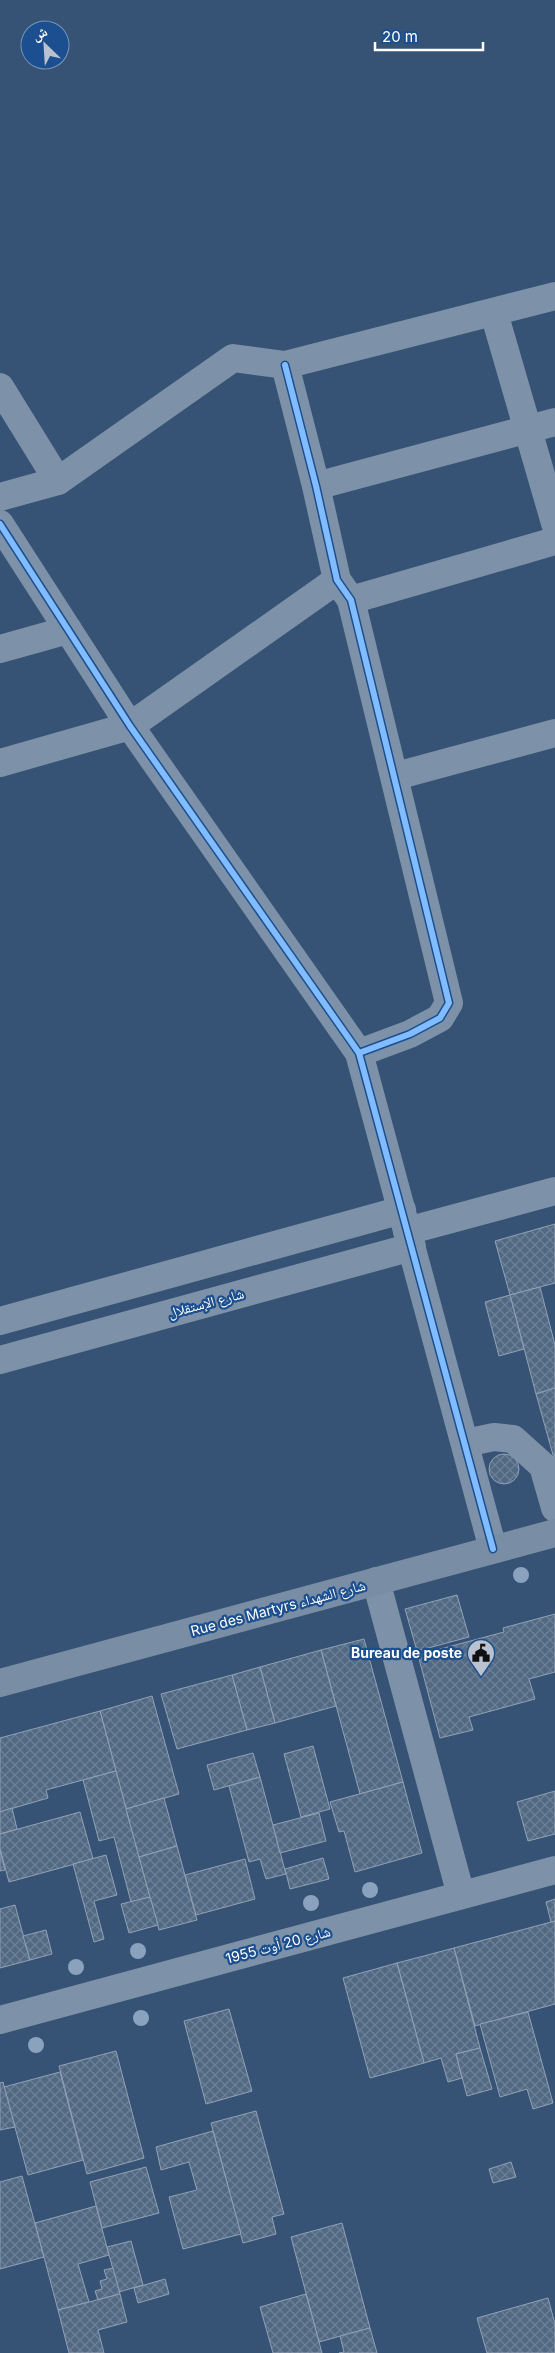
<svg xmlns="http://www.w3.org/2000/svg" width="555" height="2353" font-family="Inter,'Noto Naskh Arabic',sans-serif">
<defs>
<pattern id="building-cross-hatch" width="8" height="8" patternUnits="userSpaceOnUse" patternTransform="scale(1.25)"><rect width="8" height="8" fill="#526984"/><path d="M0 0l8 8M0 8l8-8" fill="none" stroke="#6c8096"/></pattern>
</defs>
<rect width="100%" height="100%" fill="#365274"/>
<g fill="url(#building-cross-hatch)" stroke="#92a2b6">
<path d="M555 1224V1283L510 1295 495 1241Z"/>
<path d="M540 1287 555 1345V1388L536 1394 510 1295Z"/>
<path d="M510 1295 524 1349 499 1356 485 1302Z"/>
<path d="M555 1388V1462L536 1394Z"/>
<circle cx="504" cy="1469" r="15"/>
<path d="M457 1595 469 1637 417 1651 405 1609Z"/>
<path d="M555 1614V1672L529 1679 535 1699 469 1717 473 1730 440 1738 418 1655 504 1632 503 1628Z"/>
<path d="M364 1639 403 1782 360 1794 321 1650Z"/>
<path d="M321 1650 336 1706 275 1723 260 1667Z"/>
<path d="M260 1667 275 1723 247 1730 232 1675Z"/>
<path d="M232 1675 247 1730 177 1749 161 1694Z"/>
<path d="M152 1696 179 1794 126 1809 100 1711Z"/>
<path d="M100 1711 116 1771 46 1790 48 1798 0 1812V1738Z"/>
<path d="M313 1746 330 1809 301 1817 284 1754Z"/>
<path d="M253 1753 260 1777 214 1790 207 1765Z"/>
<path d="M116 1771 150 1897 131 1902 114 1837 99 1841 83 1780Z"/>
<path d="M260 1777 286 1874 266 1879 260 1859 249 1862 229 1786Z"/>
<path d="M403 1782 422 1853 355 1872 344 1831 339 1832 330 1802Z"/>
<path d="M555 1791V1834L528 1841 517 1802Z"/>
<path d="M164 1798 177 1846 139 1857 126 1809Z"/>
<path d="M12 1808 17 1829 0 1834V1812Z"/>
<path d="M80 1812 93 1859 9 1882 0 1849V1834Z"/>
<path d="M319 1813 326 1841 280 1853 273 1825Z"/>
<path d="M177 1846 197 1920 159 1930 139 1857Z"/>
<path d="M0 1850 5 1870 0 1871Z"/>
<path d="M106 1855 117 1895 94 1901 104 1939 94 1942 73 1864Z"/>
<path d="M323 1858 329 1879 290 1889 285 1869Z"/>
<path d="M245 1859 255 1899 196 1915 185 1875Z"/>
<path d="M150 1897 158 1925 129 1933 121 1904Z"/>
<path d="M555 1899V1921L551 1922 546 1902Z"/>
<path d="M15 1905 30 1960 0 1968V1909Z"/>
<path d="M555 1921V2004L475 2026 454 1948Z"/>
<path d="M46 1930 52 1954 30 1960 23 1936Z"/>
<path d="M454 1948 480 2048 456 2054 462 2078 448 2082 441 2058 424 2063 397 1963Z"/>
<path d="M397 1963 424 2063 370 2078 343 1978Z"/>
<path d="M229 2009 252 2091 206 2104 184 2021Z"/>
<path d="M528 2012 553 2103 533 2109 527 2089 500 2097 480 2024Z"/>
<path d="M480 2048 492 2089 467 2096 456 2054Z"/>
<path d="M116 2051 144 2158 87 2174 59 2066Z"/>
<path d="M60 2072 83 2160 28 2175 4 2087Z"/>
<path d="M3 2082 15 2127 0 2130V2083Z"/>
<path d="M256 2111 284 2214 272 2217 276 2234 243 2243 211 2123Z"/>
<path d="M213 2131 241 2234 183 2249 169 2197 197 2190 189 2162 161 2170 156 2147Z"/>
<path d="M511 2162 516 2177 493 2183 489 2169Z"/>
<path d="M146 2167 159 2213 102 2228 90 2182Z"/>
<path d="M22 2176 44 2257 0 2269V2182Z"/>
<path d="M96 2206 109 2255 78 2264 89 2302 58 2310 35 2223Z"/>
<path d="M342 2223 370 2328 319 2342 291 2237Z"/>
<path d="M131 2241 143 2285 119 2292 107 2247Z"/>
<path d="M113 2268 120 2294 98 2300 95 2291 102 2289 100 2281 107 2279 104 2270Z"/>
<path d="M165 2279 169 2294 138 2303 134 2288Z"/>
<path d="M120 2294 127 2322 98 2330 104 2353H69L58 2310Z"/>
<path d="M306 2294 322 2353H273L260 2307Z"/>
<path d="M548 2298 555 2324V2353H487L477 2318Z"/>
<path d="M370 2328 377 2353H339L344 2352 340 2336Z"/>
</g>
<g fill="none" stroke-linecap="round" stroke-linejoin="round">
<g stroke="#7d92a8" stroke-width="28">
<path d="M494 313 555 523"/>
<path d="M285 365 316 486 337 580 351 600 449 1003 440 1018 410 1034 359 1053"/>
<path d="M0 387 58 481"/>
<path d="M316 486 555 422"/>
<path d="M0 497 58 481 233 358 285 365 555 296"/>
<path d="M0 524 130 726 359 1053 493 1549"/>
<path d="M351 600 555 541"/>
<path d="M0 649 68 630"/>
<path d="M0 763 130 726 337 580"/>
<path d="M396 776 555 733"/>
<path d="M407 1231 555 1191"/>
<path d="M0 1321 402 1210"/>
<path d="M0 1360 412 1247"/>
<path d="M465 1443 494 1437 513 1439 543 1466 555 1508"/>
<path d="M376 1581 461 1895"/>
<path d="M0 2020 555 1870"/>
</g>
<path stroke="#798da4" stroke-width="28" d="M0 1683 555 1533"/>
<g stroke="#1b4f8f" stroke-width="9">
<g id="cycleway">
<path d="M285 365 316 486 337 580 351 600 449 1003 440 1018 410 1034 359 1053"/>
<path d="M0 524 130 726 359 1053 493 1549"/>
</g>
</g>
<use href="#cycleway" stroke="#80bcff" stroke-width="6"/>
</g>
<g fill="#8aa2be">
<circle cx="521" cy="1575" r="8"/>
<circle cx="370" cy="1890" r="8"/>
<circle cx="311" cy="1903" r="8"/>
<circle cx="138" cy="1951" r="8"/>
<circle cx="76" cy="1967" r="8"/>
<circle cx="141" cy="2018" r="8"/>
<circle cx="36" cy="2045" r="8"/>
</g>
<defs>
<g id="civic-pin" transform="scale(1.4375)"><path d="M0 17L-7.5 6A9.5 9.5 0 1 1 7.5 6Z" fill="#b9c2ce" stroke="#1b4f8f"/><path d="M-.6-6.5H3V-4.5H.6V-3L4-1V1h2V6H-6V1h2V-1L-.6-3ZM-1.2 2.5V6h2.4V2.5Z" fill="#111"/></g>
</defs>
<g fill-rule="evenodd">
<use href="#civic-pin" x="481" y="1653"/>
</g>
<g text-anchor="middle" stroke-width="4.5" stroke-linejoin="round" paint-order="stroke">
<g font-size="14" fill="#fff" stroke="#1b4f8f">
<text transform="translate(206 1303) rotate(-15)" y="5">شارع الإستقلال</text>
<text transform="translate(278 1608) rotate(-15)" y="5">Rue des Martyrs شارع الشهداء</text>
<text transform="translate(278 1945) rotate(-15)" y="5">شارع 20 أوت 1955</text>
</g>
<g font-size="14" font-weight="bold" fill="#fff" stroke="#1b4f8f" text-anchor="end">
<text x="462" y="1658">Bureau de poste</text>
</g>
</g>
<g transform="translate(45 45) rotate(335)"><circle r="24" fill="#1b4f8f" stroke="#7695bc"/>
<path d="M0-4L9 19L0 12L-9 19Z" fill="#b9c2ce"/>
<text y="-8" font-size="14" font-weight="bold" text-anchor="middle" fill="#ffffff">ش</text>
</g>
<path d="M375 42v8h108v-8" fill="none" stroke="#ffffff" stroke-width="2.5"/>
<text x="382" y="42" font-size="15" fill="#ffffff" stroke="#1b4f8f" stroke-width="4" paint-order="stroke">20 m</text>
</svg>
